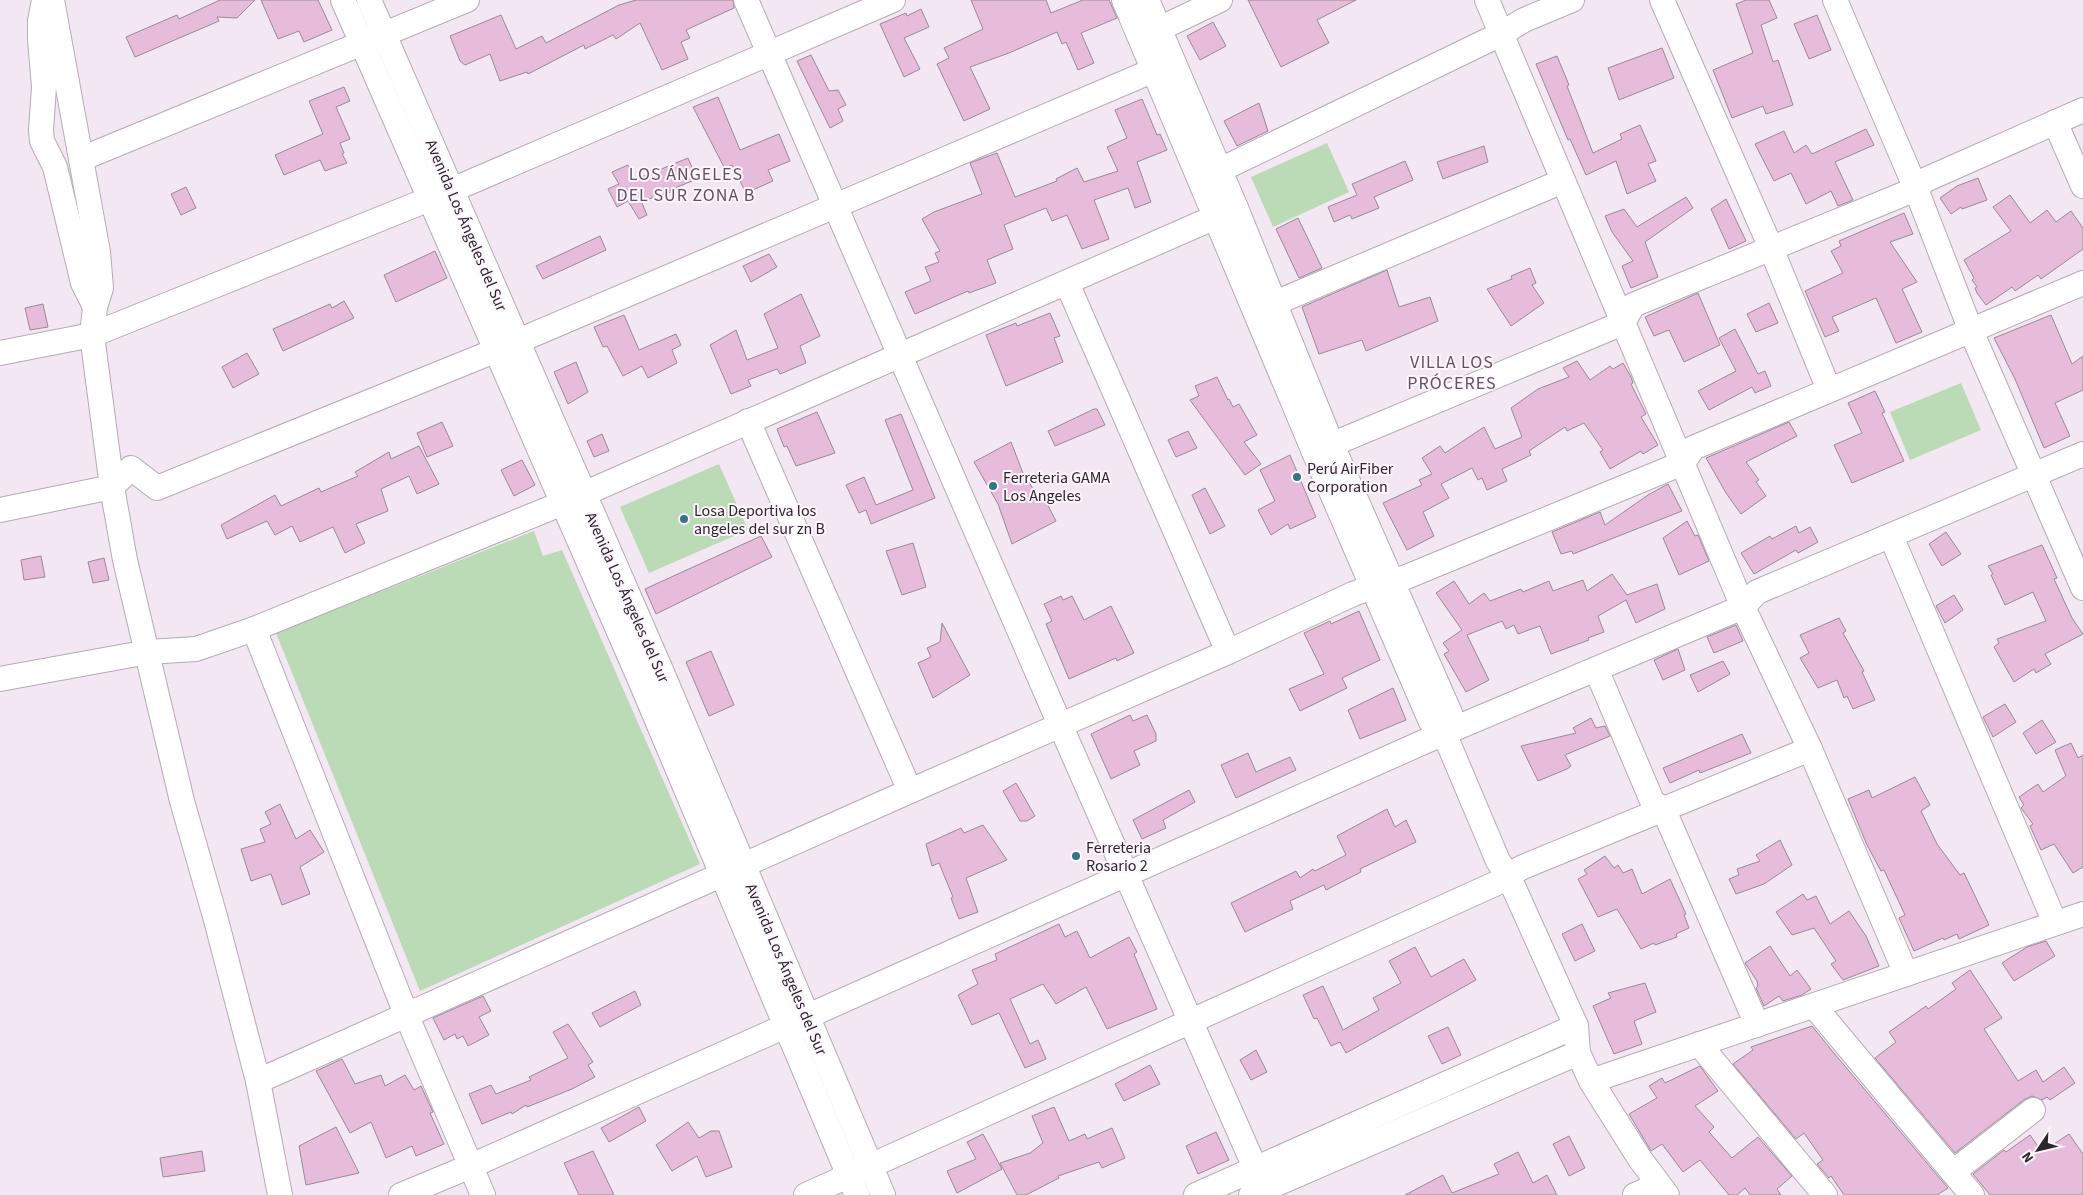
<svg xmlns="http://www.w3.org/2000/svg" width="2083" height="1195" font-family="'Source Sans 3',sans-serif">
<rect width="100%" height="100%" fill="#f3e7f3"/>
<g fill="#bbdab6">
<path d="M1327 143 1349 192 1273 227 1251 177Z"/>
<path d="M1961 383 1981 430 1910 460 1890 412Z"/>
<path d="M719 464 748 530 649 573 620 507Z"/>
<path d="M534 531 543 556 562 550 700 864 420 991 276 633Z"/>
</g>
<g fill="#e7bbda" stroke="#988b94">
<path d="M220 0H255L237 18 217 17 219 21 135 57 126 37 177 15 179 19Z"/>
<path d="M261 0H318L332 30 304 42 299 31 278 39Z"/>
<path d="M636 0H733L734 8 686 30 690 38 681 42 688 59 662 70 640 23 616 39 613 35 585 49 584 45 528 74 527 72 500 81 490 54 465 65 460 61 450 36 501 15 516 49 542 36 546 43 619 5Z"/>
<path d="M971 0H1046L1051 13 1083 0H1109L1117 18 1081 33 1094 63 1078 70 1066 42 1062 44 1057 32 1009 53 970 67 990 109 964 121 937 64 949 58 944 48 983 29Z"/>
<path d="M1248 0H1356L1317 20 1329 43 1281 67Z"/>
<path d="M1746 0H1769L1777 18 1761 25 1773 62 1778 60 1793 105 1766 114 1763 106 1732 118 1713 70 1753 53 1736 4Z"/>
<path d="M921 9 929 27 904 38 920 69 904 77 880 24 906 13 907 16Z"/>
<path d="M1817 15 1831 50 1809 59 1794 24Z"/>
<path d="M1213 22 1226 46 1200 60 1187 36Z"/>
<path d="M1662 48 1674 78 1619 100 1608 68Z"/>
<path d="M811 55 829 91 838 90 846 105 838 109 843 121 830 128 797 61Z"/>
<path d="M1557 56 1569 85 1567 86 1593 153 1622 139 1620 134 1640 125 1656 161 1648 164 1656 181 1627 194 1616 161 1586 175 1570 139 1568 140 1536 64Z"/>
<path d="M344 87 350 101 336 107 350 139 340 143 344 153 342 154 347 163 325 171 320 160 284 175 275 155 323 134 309 101Z"/>
<path d="M718 97 740 150 779 134 790 161 768 170 773 181 746 193 732 165 725 169 693 107Z"/>
<path d="M1142 99 1157 135 1160 134 1167 150 1137 162 1151 202 1135 208 1128 188 1094 200 1109 239 1082 249 1067 215 1052 221 1046 208 1004 225 1013 249 987 260 996 283 969 293 968 291 915 314 905 292 931 281 925 267 939 262 935 253 940 251 922 219 934 212 982 194 970 163 997 153 1015 197 1057 181 1056 179 1077 168 1084 182 1118 171 1107 147 1127 138 1115 110Z"/>
<path d="M1259 103 1268 131 1237 146 1224 121Z"/>
<path d="M1866 129 1874 145 1835 162 1853 200 1838 206 1831 191 1806 204 1791 173 1774 181 1755 144 1784 131 1794 153 1806 145 1812 154Z"/>
<path d="M1484 146 1488 162 1443 179 1437 162Z"/>
<path d="M688 158 697 179 670 190 671 192 642 201 639 196 647 215 639 219 628 201 617 207 608 189 619 184 612 172 628 165 633 179H637Z"/>
<path d="M1405 161 1413 180 1374 197 1379 208 1352 219 1350 215 1334 222 1328 207 1357 195 1352 184Z"/>
<path d="M1978 178 1987 200 1962 209 1961 207 1951 214 1940 198 1957 186Z"/>
<path d="M186 187 196 208 181 215 171 194Z"/>
<path d="M2010 195 2030 223 2047 210 2056 222 2071 211 2083 228V249L2041 279 2038 275 2015 291 2012 287 1986 305 1977 293 1975 288 1977 287 1972 280 1974 278 1964 260 2011 231 1993 207Z"/>
<path d="M1686 197 1693 208 1645 242 1658 277 1631 288 1622 266 1633 261 1612 232 1605 216 1624 209 1637 227Z"/>
<path d="M1726 199 1746 241 1729 249 1711 209Z"/>
<path d="M1904 213 1913 234 1890 242 1917 282 1902 289 1922 332 1896 343 1876 298 1832 317 1839 331 1825 337 1805 291 1843 273 1831 251 1841 246 1839 241Z"/>
<path d="M1298 218 1322 268 1299 278 1276 229Z"/>
<path d="M600 236 606 250 543 279 536 266Z"/>
<path d="M435 251 447 278 396 302 384 275Z"/>
<path d="M769 254 777 267 751 282 743 266Z"/>
<path d="M1530 268 1536 283 1532 285 1544 303 1511 326 1487 289 1512 279 1511 276Z"/>
<path d="M1387 270 1399 307 1430 297 1438 321 1366 351 1362 340 1319 354 1302 307Z"/>
<path d="M1698 293 1720 345 1684 362 1669 330 1654 336 1645 317Z"/>
<path d="M801 294 820 336 800 346 806 363 780 374 777 369 748 380 751 386 731 394 710 345 736 330 747 360 778 348 764 314Z"/>
<path d="M344 301 354 318 283 351 273 329 330 304 332 308Z"/>
<path d="M1769 303 1778 323 1756 332 1747 314Z"/>
<path d="M43 304 48 327 30 330 25 308Z"/>
<path d="M1050 313 1060 336 1054 338 1063 362 1006 386 986 335 1016 323 1017 326Z"/>
<path d="M624 315 639 350 676 334 681 345 672 350 677 363 648 378 642 366 623 376 607 346 603 347 594 327Z"/>
<path d="M2051 315 2072 364 2083 356V390L2055 403 2070 436 2044 448 2015 379 1994 338Z"/>
<path d="M1735 329 1758 374 1765 371 1771 386 1755 393 1752 387 1709 410 1698 391 1736 371 1719 338Z"/>
<path d="M247 353 259 374 233 388 222 367Z"/>
<path d="M1577 361 1590 380 1610 366 1613 369 1623 363 1631 377 1633 383 1631 384 1646 414 1641 417 1658 445 1643 454 1641 451 1610 469 1600 452 1603 450 1584 423 1567 431 1565 427 1529 451 1531 455 1502 469 1507 481 1487 490 1482 478 1478 480 1472 468 1441 484 1449 498 1423 512 1434 536 1407 550 1383 503 1422 485 1419 480 1432 474 1422 458 1440 446 1445 453 1484 427 1495 449 1522 437 1511 408 1538 389 1569 377 1563 368Z"/>
<path d="M576 362 588 392 568 404 554 372Z"/>
<path d="M1217 377 1228 400 1229 399 1233 407 1239 404 1257 435 1244 442 1261 464 1245 475 1190 400 1199 396 1195 386Z"/>
<path d="M1875 391 1885 412 1882 413 1904 461 1852 483 1834 445 1862 433 1848 403Z"/>
<path d="M1094 409H1097L1105 425 1055 446 1048 431Z"/>
<path d="M817 412 835 453 796 466 787 446 784 447 777 429Z"/>
<path d="M901 414 935 498 871 524 866 510 859 513 846 485 864 477 876 505 913 490 885 420Z"/>
<path d="M442 422 453 446 427 457 417 433Z"/>
<path d="M1789 422 1797 436 1746 462 1759 480 1756 482 1766 496 1741 514 1726 493 1706 458Z"/>
<path d="M1188 431 1197 448 1176 457 1168 440Z"/>
<path d="M602 434 609 451 594 457 587 441Z"/>
<path d="M1011 442 1026 481 1028 480 1039 500 1044 498 1056 521 1012 544 998 504 974 462Z"/>
<path d="M419 446 439 484 417 494 409 476 381 489 388 511 356 524 365 543 345 553 333 527 300 542 292 526 275 535 267 521 227 539 221 525 275 495 281 506 319 488 321 492 358 476 355 472 389 452 391 459Z"/>
<path d="M1290 455 1316 517 1290 529 1288 524 1271 535 1258 510 1275 501 1260 470Z"/>
<path d="M522 460 535 485 514 496 501 470Z"/>
<path d="M1668 484 1682 511 1573 554 1572 551 1561 554 1552 532 1600 512 1605 525 1648 495Z"/>
<path d="M1205 488 1225 526 1210 534 1192 495Z"/>
<path d="M1687 521 1695 536 1698 535 1709 561 1679 575 1663 538Z"/>
<path d="M1796 526 1799 533 1810 527 1818 542 1798 553 1796 550 1754 574 1741 553 1770 536 1772 539Z"/>
<path d="M1946 532 1961 554 1942 566 1929 544Z"/>
<path d="M761 536 772 557 656 614 645 589Z"/>
<path d="M913 543 926 587 902 595 886 551Z"/>
<path d="M2042 545 2057 578 2054 579 2072 618 2083 634 2045 654 2051 664 2036 673 2034 669 2014 682 1994 647 1999 643 1997 639 2046 621 2033 592 2005 605 1991 575 1993 574 1988 566Z"/>
<path d="M41 556 45 577 24 580 21 560Z"/>
<path d="M104 558 109 580 93 583 88 562Z"/>
<path d="M1612 574 1627 595 1657 584 1665 609 1636 623 1626 600 1598 616 1604 632 1588 638 1589 640 1551 654 1540 626 1518 634 1514 625 1506 629 1502 621 1467 635 1489 680 1466 692 1444 654 1449 651 1443 643 1462 630 1436 593 1454 581 1469 604 1484 593 1490 601 1521 589 1523 592 1549 581 1553 591 1583 580 1587 591Z"/>
<path d="M1954 595 1963 610 1945 623 1936 606Z"/>
<path d="M1061 596 1063 600 1072 596 1084 620 1111 606 1134 653 1117 661 1116 658 1069 679 1046 624 1052 621 1044 604Z"/>
<path d="M1359 611 1380 660 1342 678 1347 688 1300 711 1289 689 1324 674 1304 633 1330 621 1331 624Z"/>
<path d="M1839 618 1846 631 1843 633 1864 671 1862 672 1875 700 1853 709 1847 696 1844 698 1837 680 1818 688 1800 658 1809 653 1800 635Z"/>
<path d="M942 623 970 675 933 698 918 663 931 657 927 648 940 642Z"/>
<path d="M1736 625 1743 641 1714 653 1707 637Z"/>
<path d="M1678 649 1685 670 1663 680 1654 660Z"/>
<path d="M711 651 734 705 709 716 686 662Z"/>
<path d="M1723 661 1730 674 1698 692 1690 675Z"/>
<path d="M1393 688 1406 720 1360 739 1348 710Z"/>
<path d="M2005 704 2016 722 1993 737 1983 717Z"/>
<path d="M1130 715 1133 721 1147 715 1156 734V741L1134 751 1140 765 1111 779 1091 734Z"/>
<path d="M1591 718 1596 728 1605 726 1610 736 1565 755 1571 766 1567 769 1538 781 1521 746 1576 733 1573 728Z"/>
<path d="M2042 720 2056 742 2036 754 2023 733Z"/>
<path d="M1742 734 1751 753 1700 773 1699 770 1670 783 1663 768Z"/>
<path d="M2071 743 2078 758 2083 755V867L2073 873 2054 844 2041 850 2030 826 2033 824 2021 808 2024 805 2019 797 2038 784 2043 792 2066 776 2055 750Z"/>
<path d="M1248 753 1256 772 1290 757 1296 770 1236 798 1221 765Z"/>
<path d="M1915 777 1930 805 1921 811 1937 844 1960 875 1964 873 1989 925 1959 939 1957 934 1944 940 1943 938 1914 951 1899 918 1905 915 1884 870 1881 871 1867 845 1848 799 1869 790 1872 798Z"/>
<path d="M1016 783 1035 816 1027 821H1020L1003 791Z"/>
<path d="M1189 790 1195 802 1163 820 1166 828 1142 839 1133 820Z"/>
<path d="M280 804 296 839 310 830 324 852 300 867 310 894 282 905 271 874 251 881 241 849 265 842 260 829 271 824 265 812Z"/>
<path d="M1387 809 1395 827 1406 820 1416 842 1360 869 1361 872 1326 890 1324 885 1290 901 1293 909 1245 932 1231 903 1296 871 1300 878 1313 869 1315 871 1346 855 1337 836Z"/>
<path d="M983 825 1007 860 966 878 978 912 959 919 951 898 953 897 939 863 932 866 926 844 961 828 964 833Z"/>
<path d="M1780 840 1792 865 1764 884 1736 894 1729 879 1739 875 1737 869 1760 861 1756 855Z"/>
<path d="M1605 856 1614 868 1618 865 1623 873 1632 869 1642 894 1670 879 1686 914 1684 915 1689 928 1676 934 1677 937 1655 945 1654 943 1641 949 1617 909 1598 917 1578 879 1587 874 1584 870Z"/>
<path d="M1803 894 1807 900 1816 896 1830 924 1849 911 1866 936 1879 966 1843 980 1831 964 1836 961 1814 928 1792 935 1776 912Z"/>
<path d="M1059 924 1065 937 1077 931 1090 958 1129 937 1137 952 1134 954 1157 1009 1107 1029 1086 987 1056 1004 1043 984 1010 999 1030 1044 1038 1040 1046 1059 1025 1068 999 1013 972 1025 958 995 978 984 972 970 997 960 995 954Z"/>
<path d="M1582 924 1595 951 1575 961 1562 934Z"/>
<path d="M2046 941 2055 956 2014 981 2002 963 2027 947Z"/>
<path d="M1770 946 1790 976 1797 970 1811 989 1802 995 1783 1001 1779 996 1764 1006 1756 988 1758 986 1757 981 1745 963Z"/>
<path d="M1415 947 1431 977 1464 959 1476 980 1346 1053 1340 1042 1331 1046 1317 1018 1314 1019 1303 995 1323 986 1343 1030 1379 1010 1373 998 1401 983 1389 961Z"/>
<path d="M1970 970 2002 1018 1984 1029 2018 1081 2036 1070 2043 1082 2064 1067 2075 1083 2050 1100 2047 1097 2042 1100 2032 1096 2025 1099 1955 1153 1875 1058 1896 1042 1889 1032 1926 1006 1928 1009 1956 989 1952 983Z"/>
<path d="M1645 983 1656 1012 1634 1021 1642 1044 1614 1054 1593 1006 1611 998 1608 993Z"/>
<path d="M635 991 641 1005 600 1027 592 1013Z"/>
<path d="M483 996 491 1011 479 1017 489 1035 468 1046 463 1036 457 1039 455 1034 444 1040 433 1018Z"/>
<path d="M568 1024 593 1062 588 1065 595 1077 572 1089 527 1107 526 1105 512 1114 511 1112 482 1124 469 1094 491 1085 496 1094 531 1080 529 1077 568 1058 553 1032Z"/>
<path d="M1812 1026 1833 1052 1948 1188 1937 1195H1844L1831 1176 1829 1178 1817 1164 1823 1160 1804 1133 1796 1139 1733 1064 1753 1050 1751 1047Z"/>
<path d="M1448 1027 1461 1055 1442 1064 1428 1036Z"/>
<path d="M1256 1050 1267 1072 1251 1080 1240 1060Z"/>
<path d="M342 1059 355 1084 381 1075 385 1086 405 1075 414 1090 421 1086 433 1112 430 1113 444 1144 416 1156 412 1146 386 1158 371 1122 350 1133 316 1071Z"/>
<path d="M1150 1065 1160 1084 1124 1101 1115 1084Z"/>
<path d="M1700 1066 1718 1091 1695 1106 1714 1127 1709 1132 1732 1158 1758 1137 1792 1176 1777 1189 1781 1195H1750L1745 1188 1737 1195H1729L1700 1160 1683 1172 1662 1144 1651 1151 1629 1114 1657 1098 1649 1086 1662 1078 1665 1083Z"/>
<path d="M639 1107 646 1121 609 1142 601 1128Z"/>
<path d="M1054 1107 1069 1141 1085 1134 1087 1139 1112 1128 1125 1158 1102 1168 1099 1162 1058 1176 1059 1178 1026 1195H1017L1000 1163 1030 1153 1043 1143 1032 1116Z"/>
<path d="M688 1122 699 1138 711 1131H719L732 1167 706 1177 697 1156 672 1171 656 1145Z"/>
<path d="M336 1127 359 1173 306 1185 299 1146Z"/>
<path d="M1216 1132 1229 1160 1198 1174 1186 1146Z"/>
<path d="M983 1134 1002 1169 957 1193 947 1171 976 1159 967 1142Z"/>
<path d="M2069 1134 2083 1154V1195H1990L1973 1174 2004 1150 2006 1152 2030 1135 2042 1152Z"/>
<path d="M1569 1136 1585 1168 1569 1176 1553 1144Z"/>
<path d="M202 1151 205 1171 163 1177 160 1158Z"/>
<path d="M593 1151 614 1195H579L564 1163Z"/>
<path d="M1518 1152 1533 1183 1547 1175 1557 1195H1405L1443 1175 1452 1193 1499 1174 1494 1164Z"/>
</g>
<g fill="none" stroke-linecap="round" stroke-linejoin="round">
<g stroke="#b5aab5" stroke-width="26">
<g id="minor">
<path d="M44 0 40 21V40L44 87 41 130 42 141 55 167 83 283 95 307"/>
<path d="M52 0 98 252 101 288 95 307 92 335 112 487 125 560 182 801 216 920 258 1081 280 1195"/>
<path d="M343 0 640 680 857 1195"/>
<path d="M369 0 661 670 883 1195"/>
<path d="M746 0 1051 704 1267 1195"/>
<path d="M1124 0 1314 452 1431 722 1444 733 1498 861 1508 875 1576 1026 1578 1053 1591 1081 1640 1159 1667 1195"/>
<path d="M1147 0 1236 208 1332 445 1450 713 1444 733"/>
<path d="M1487 0 1743 607 1810 749 1906 974"/>
<path d="M1662 0 1771 248 1829 390"/>
<path d="M1835 0 1916 189 1971 331 2083 588"/>
<path d="M1159 29 1220 0"/>
<path d="M2055 122 2083 186"/>
<path d="M81 159 467 0"/>
<path d="M1220 170 1501 34 1524 20 1572 0"/>
<path d="M1067 283 1228 652"/>
<path d="M1261 309 1563 181"/>
<path d="M0 353 92 335 452 190 893 0"/>
<path d="M748 421 910 791"/>
<path d="M1314 452 1623 323 1633 305 1916 189 1925 180 2083 110"/>
<path d="M0 510 112 487 131 468 157 488 497 350 1173 62"/>
<path d="M1891 536 2055 923"/>
<path d="M254 629 406 1014 483 1195"/>
<path d="M1596 669 1653 803 1663 808 1757 1025"/>
<path d="M0 679 148 652 196 649 254 629 563 503 1236 208"/>
<path d="M1814 1006 1972 1195"/>
<path d="M1699 1044 1825 1195"/>
<path d="M258 1081 910 791 1228 652 1353 594 1372 587 1394 582 1683 463 1693 448 2083 283"/>
<path d="M1591 1081 2083 914"/>
<path d="M1953 1172 2033 1110"/>
<path d="M401 1195 471 1166 1444 733 1743 607 1757 592 2083 454"/>
<path d="M806 1195 1497 883 1508 875 1523 867 1810 749"/>
<path d="M1196 1195 1576 1026"/>
<path d="M1251 1195 1578 1053"/>
<path d="M1635 1195 1658 1185"/>
</g>
</g>
<use href="#minor" stroke="#fff" stroke-width="24"/>
</g>
<g fill="#327586" stroke="#fff5fe" stroke-width="2">
<circle cx="1297" cy="477" r="5"/>
<circle cx="993" cy="486" r="5"/>
<circle cx="684" cy="519" r="5"/>
<circle cx="1076" cy="856" r="5"/>
</g>
<g text-anchor="middle" stroke-width="4" stroke-linejoin="round" paint-order="stroke">
<g font-size="16" fill="#2b262b" stroke="#fff5fe">
<text transform="translate(467 225) rotate(67)" y="6">Avenida Los Ángeles del Sur</text>
<text transform="translate(628 597) rotate(66)" y="6">Avenida Los Ángeles del Sur</text>
<text transform="translate(787 969) rotate(67)" y="6">Avenida Los Ángeles del Sur</text>
</g>
<g font-size="16" fill="#2b262b" stroke="#fff5fe" text-anchor="start">
<text x="1307" y="474">Perú AirFiber<tspan x="1307" dy="18">Corporation</tspan></text>
<text x="1003" y="483">Ferreteria GAMA<tspan x="1003" dy="18">Los Angeles</tspan></text>
<text x="694" y="516">Losa Deportiva los<tspan x="694" dy="18">angeles del sur zn B</tspan></text>
<text x="1086" y="853">Ferreteria<tspan x="1086" dy="18">Rosario 2</tspan></text>
</g>
<g font-size="18" letter-spacing="1" fill="#5e545e" stroke="#fff5fe">
<text x="686" y="180">LOS ÁNGELES<tspan x="686" dy="21">DEL SUR ZONA B</tspan></text>
<text x="1452" y="368">VILLA LOS<tspan x="1452" dy="21">PRÓCERES</tspan></text>
</g>
</g>
<g transform="translate(2038 1150) rotate(235)" stroke="#fff5fe" stroke-width="4" paint-order="stroke">
<path d="M0-4L9 19L0 12L-9 19Z" fill="#2b262b"/>
<text y="-8" font-size="14" font-weight="bold" text-anchor="middle" fill="#2b262b">N</text>
</g>
</svg>
